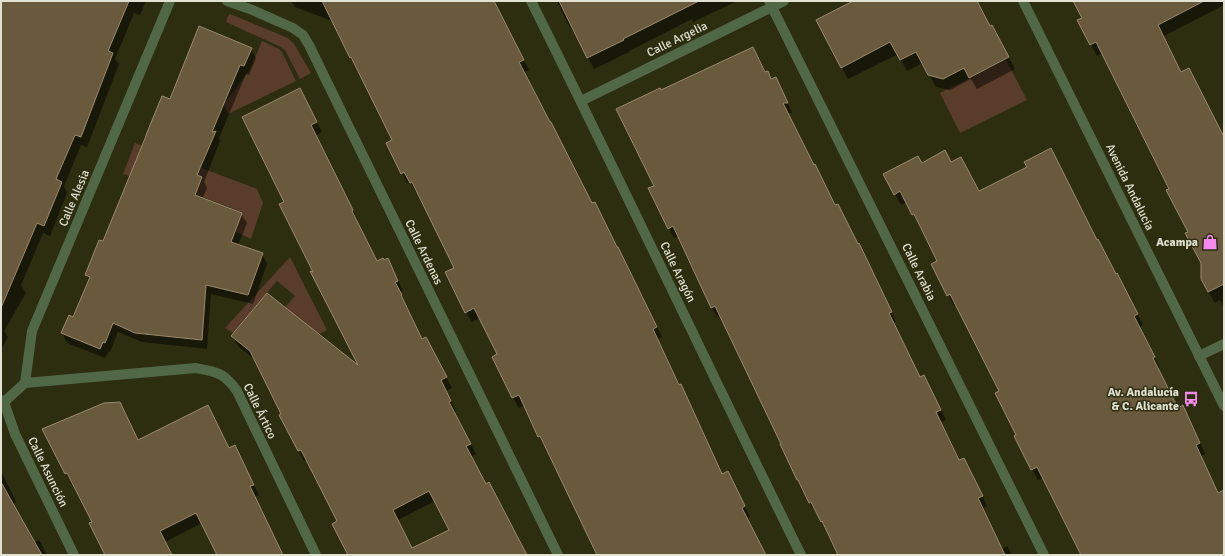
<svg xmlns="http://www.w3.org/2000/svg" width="1225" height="556" font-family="Signika,sans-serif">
<rect width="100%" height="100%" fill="#2d2d10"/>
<g fill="#593c29">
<path d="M230 14 288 38 294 44 311 73 300 79 285 50 281 47 226 22 228 16Z"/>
<path d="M262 41 279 49 282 52 296 81 228 114 223 104 235 90 250 69Z"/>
<path d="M1006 60 1027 100 960 133 940 93Z"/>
<path d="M135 143 257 189 263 203 251 239 230 229 237 225 242 212 195 194 202 177 140 152 130 176 123 174Z"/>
<path d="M290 257 327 330 303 342 297 317 285 307 295 296 277 281 233 333 225 328Z"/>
</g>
<g fill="#0007" fill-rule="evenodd">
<path d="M1 1H146L140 15 134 13 115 59 119 64 87 147 81 145 64 186 67 193 50 236 43 233 21 285 26 293 4 331 8 337 1 350Z"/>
<path d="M291 1H494L529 70 524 72 592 204 623 258 662 337 658 339 722 475 733 483 750 517 747 518 766 555H598L546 446 545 447 539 437 524 405 519 408 513 398 493 357 498 355 480 318 472 322 466 312 455 268 418 192H416L410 182 407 183 402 173 394 141 332 21 295 7Z"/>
<path d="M557 1H735V2L693 22 692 19 629 51V52L594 69 575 33H574L567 22Z"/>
<path d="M855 1H977L990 27 999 38 1015 69 977 89 971 79 950 90 936 87 923 63 907 71 898 54 848 79 842 68Z"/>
<path d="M1075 1H1224V5L1164 36 1182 73 1189 69 1224 138V308L1220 300 1215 303 1208 291 1202 262 1190 232 1103 53 1097 56 1091 44 1083 18Z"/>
<path d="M753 48 766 73 768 72 772 80 781 88 792 113H788L835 206 838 205 864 255 896 322 894 323 920 378 929 386 946 420 941 422 960 461 970 469 987 506 983 508 1002 549 1007 546 1012 555H840L817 512 816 513 810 503 721 316 718 318 712 308 679 236 674 238 669 228 655 186 660 91Z"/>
<path d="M251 49 256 58 249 75 246 74 219 138 220 141 204 182 207 188 202 199 241 214 247 223 238 245 262 254 267 264 253 304 211 294 207 349 142 342 118 332 110 352 109 351 105 358 67 343 62 333 74 318 90 280 86 275 103 243 170 101Z"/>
<path d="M305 99 322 132 315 136 358 220 356 221 377 262 393 269 403 291 400 292 422 340 431 348 452 388 446 391 456 411 454 412 476 454 471 457 486 485 527 555H349L338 522 307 460 304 461 281 415 283 414 255 360 238 346 232 336 361 369 315 274 285 203ZM435 501 450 531 413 549 398 520Z"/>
<path d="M951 163 979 192 1097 241 1116 275 1123 285 1143 325 1140 327 1160 368 1158 369 1178 409 1183 407 1189 417 1205 454 1201 456 1218 494 1224 498V555H1082L1043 478 1038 480 1015 437 1017 436 1000 391 956 305 954 306 948 295 938 262 920 225 907 202 901 205 895 194 921 164Z"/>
<path d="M125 414 138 440 229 449 240 457 259 495 255 497 283 555H218L202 523 165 542 172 555H106L93 523 73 483 72 484 65 473Z"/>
<path d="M1 471 16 502 13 504 34 543 39 540 47 555H1Z"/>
</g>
<g fill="#69593d" stroke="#9b8a6d" fill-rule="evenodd">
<path d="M1 1H129L108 51 113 53 81 137 75 135 56 179 62 182 44 226 37 223 1 308Z"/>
<path d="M322 1H494L524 60 519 62 550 122H551L592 203 595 202 617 247H618L657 327 653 329 679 385 681 384 722 474 728 471 745 506 742 508 766 555H597L540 436 538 437 519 395 512 398 492 357 497 354 474 308 465 313 445 272 454 268 412 182 410 183 404 172 401 174 386 143 392 140 351 57 350 58Z"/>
<path d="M559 1H699L623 39 624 40 587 58Z"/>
<path d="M853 1H977L990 26 992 25 1009 57 969 78 964 68 943 79 928 75 916 52 900 60 890 42 841 68 816 20Z"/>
<path d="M1073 1H1204L1158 25 1181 72 1189 68 1224 137V284L1208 292 1201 279V263L1185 233 1188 232 1166 190 1169 189 1096 42 1090 45 1077 20 1082 18Z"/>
<path d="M199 26 252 48 244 66 240 65 212 132 216 131 197 175 202 177 195 195 242 213 231 242 263 253 248 295 206 285 202 340 135 333 113 323 105 343 103 342 100 349 61 333 69 315 73 317 90 277 85 275 99 240 103 241 146 136V135L162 96 170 99Z"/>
<path d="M753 47 765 72 768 71 771 79 776 77 788 103H783L814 165 815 164 835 205 838 204 858 244 859 243 892 312 889 313 920 377 924 375 941 410 936 412 959 460 964 458 983 496 978 498 1005 555H838L822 521 821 522 811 502 809 503 798 480H797L780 444H781L715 306 711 308 673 226 668 229 648 188 654 186 616 109 660 88 661 90Z"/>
<path d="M300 88 317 122 311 125 353 210 352 211 377 261 383 258 384 260 388 258 398 281 395 282 402 295H401L422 339 426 337 447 377 441 380 451 401 449 402 471 444 466 446 486 484 489 482 527 555H348L332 524 337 521 301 450 298 451 279 415 281 414 250 351 231 336 267 293 358 365 310 271 313 272 279 204 284 202 242 117ZM429 491 449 530 412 548 393 510Z"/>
<path d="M1051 148 1097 240 1098 239 1116 274 1117 273 1138 314 1134 316 1155 357 1153 358 1178 408 1183 405 1200 443 1196 445 1218 493 1224 490V555H1081L1037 467 1031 470 1014 436 1016 435 995 393 999 391 950 294 947 296 931 264 937 261 914 214 912 215 900 191 894 195 883 174 918 156 922 163 945 150 951 162 961 157 979 191 1027 167 1024 162Z"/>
<path d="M120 402 138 440 208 405 229 448 235 445 254 485 250 486 283 555H217L196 513 160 531 172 555H105L89 523 92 522 67 473 65 474 42 429 104 403Z"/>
<path d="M1 482 42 555H1Z"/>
</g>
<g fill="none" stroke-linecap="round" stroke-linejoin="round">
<g stroke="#516847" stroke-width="10">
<path d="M227 1 250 9 293 28 303 35 309 45 327 82 558 555"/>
<path d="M531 1C623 185 710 371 801 555"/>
<path d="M769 1 1044 555"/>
<path d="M1023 1 1224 406"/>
<path d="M581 101 784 1"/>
<path d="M1199 356 1224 344"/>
<path d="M25 383 196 368C218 372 224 373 237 391L316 555"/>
<path d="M1 400 4 402 15 434 74 555"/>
<path d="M4 402 25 383 32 331 170 1"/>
</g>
</g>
<defs>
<g id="shop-bare" transform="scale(1.2)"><path d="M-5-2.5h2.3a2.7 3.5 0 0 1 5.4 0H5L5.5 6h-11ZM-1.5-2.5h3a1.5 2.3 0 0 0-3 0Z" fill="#f689ed" stroke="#2d2d10" stroke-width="2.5" paint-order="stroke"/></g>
<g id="bus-bare" transform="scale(1.2)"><path d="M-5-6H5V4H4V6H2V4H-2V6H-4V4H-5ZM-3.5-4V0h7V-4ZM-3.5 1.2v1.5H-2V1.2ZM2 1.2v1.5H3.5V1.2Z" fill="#f689ed" stroke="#2d2d10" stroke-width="2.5" paint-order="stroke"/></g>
</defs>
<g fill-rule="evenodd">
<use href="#shop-bare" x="1210" y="242"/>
<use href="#bus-bare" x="1191" y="399"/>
</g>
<g text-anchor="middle" stroke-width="3" stroke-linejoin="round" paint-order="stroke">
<g font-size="12" fill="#e1e2d1" stroke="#2d2d10">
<text transform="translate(677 39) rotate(-26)" y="4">Calle Argelia</text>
<text transform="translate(1130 187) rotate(64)" y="4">Avenida Andalucía</text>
<text transform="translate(74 198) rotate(-67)" y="4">Calle Alesia</text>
<text transform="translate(424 252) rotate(64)" y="4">Calle Ardenas</text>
<text transform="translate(678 272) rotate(64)" y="4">Calle Aragón</text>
<text transform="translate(919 272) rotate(64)" y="4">Calle Arabia</text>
<text transform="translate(260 411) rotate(64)" y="4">Calle Ártico</text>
<text transform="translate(48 472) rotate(64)" y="4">Calle Asunción</text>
</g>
<g font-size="12" font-weight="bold" fill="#e1e2d1" stroke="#2d2d10" text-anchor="end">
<text x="1198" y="246">Acampa</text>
<text x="1179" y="396">Av. Andalucía<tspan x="1179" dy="14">&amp; C. Alicante</tspan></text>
</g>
</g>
<rect width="1225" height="556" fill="none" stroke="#e1e2d1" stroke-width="4"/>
</svg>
